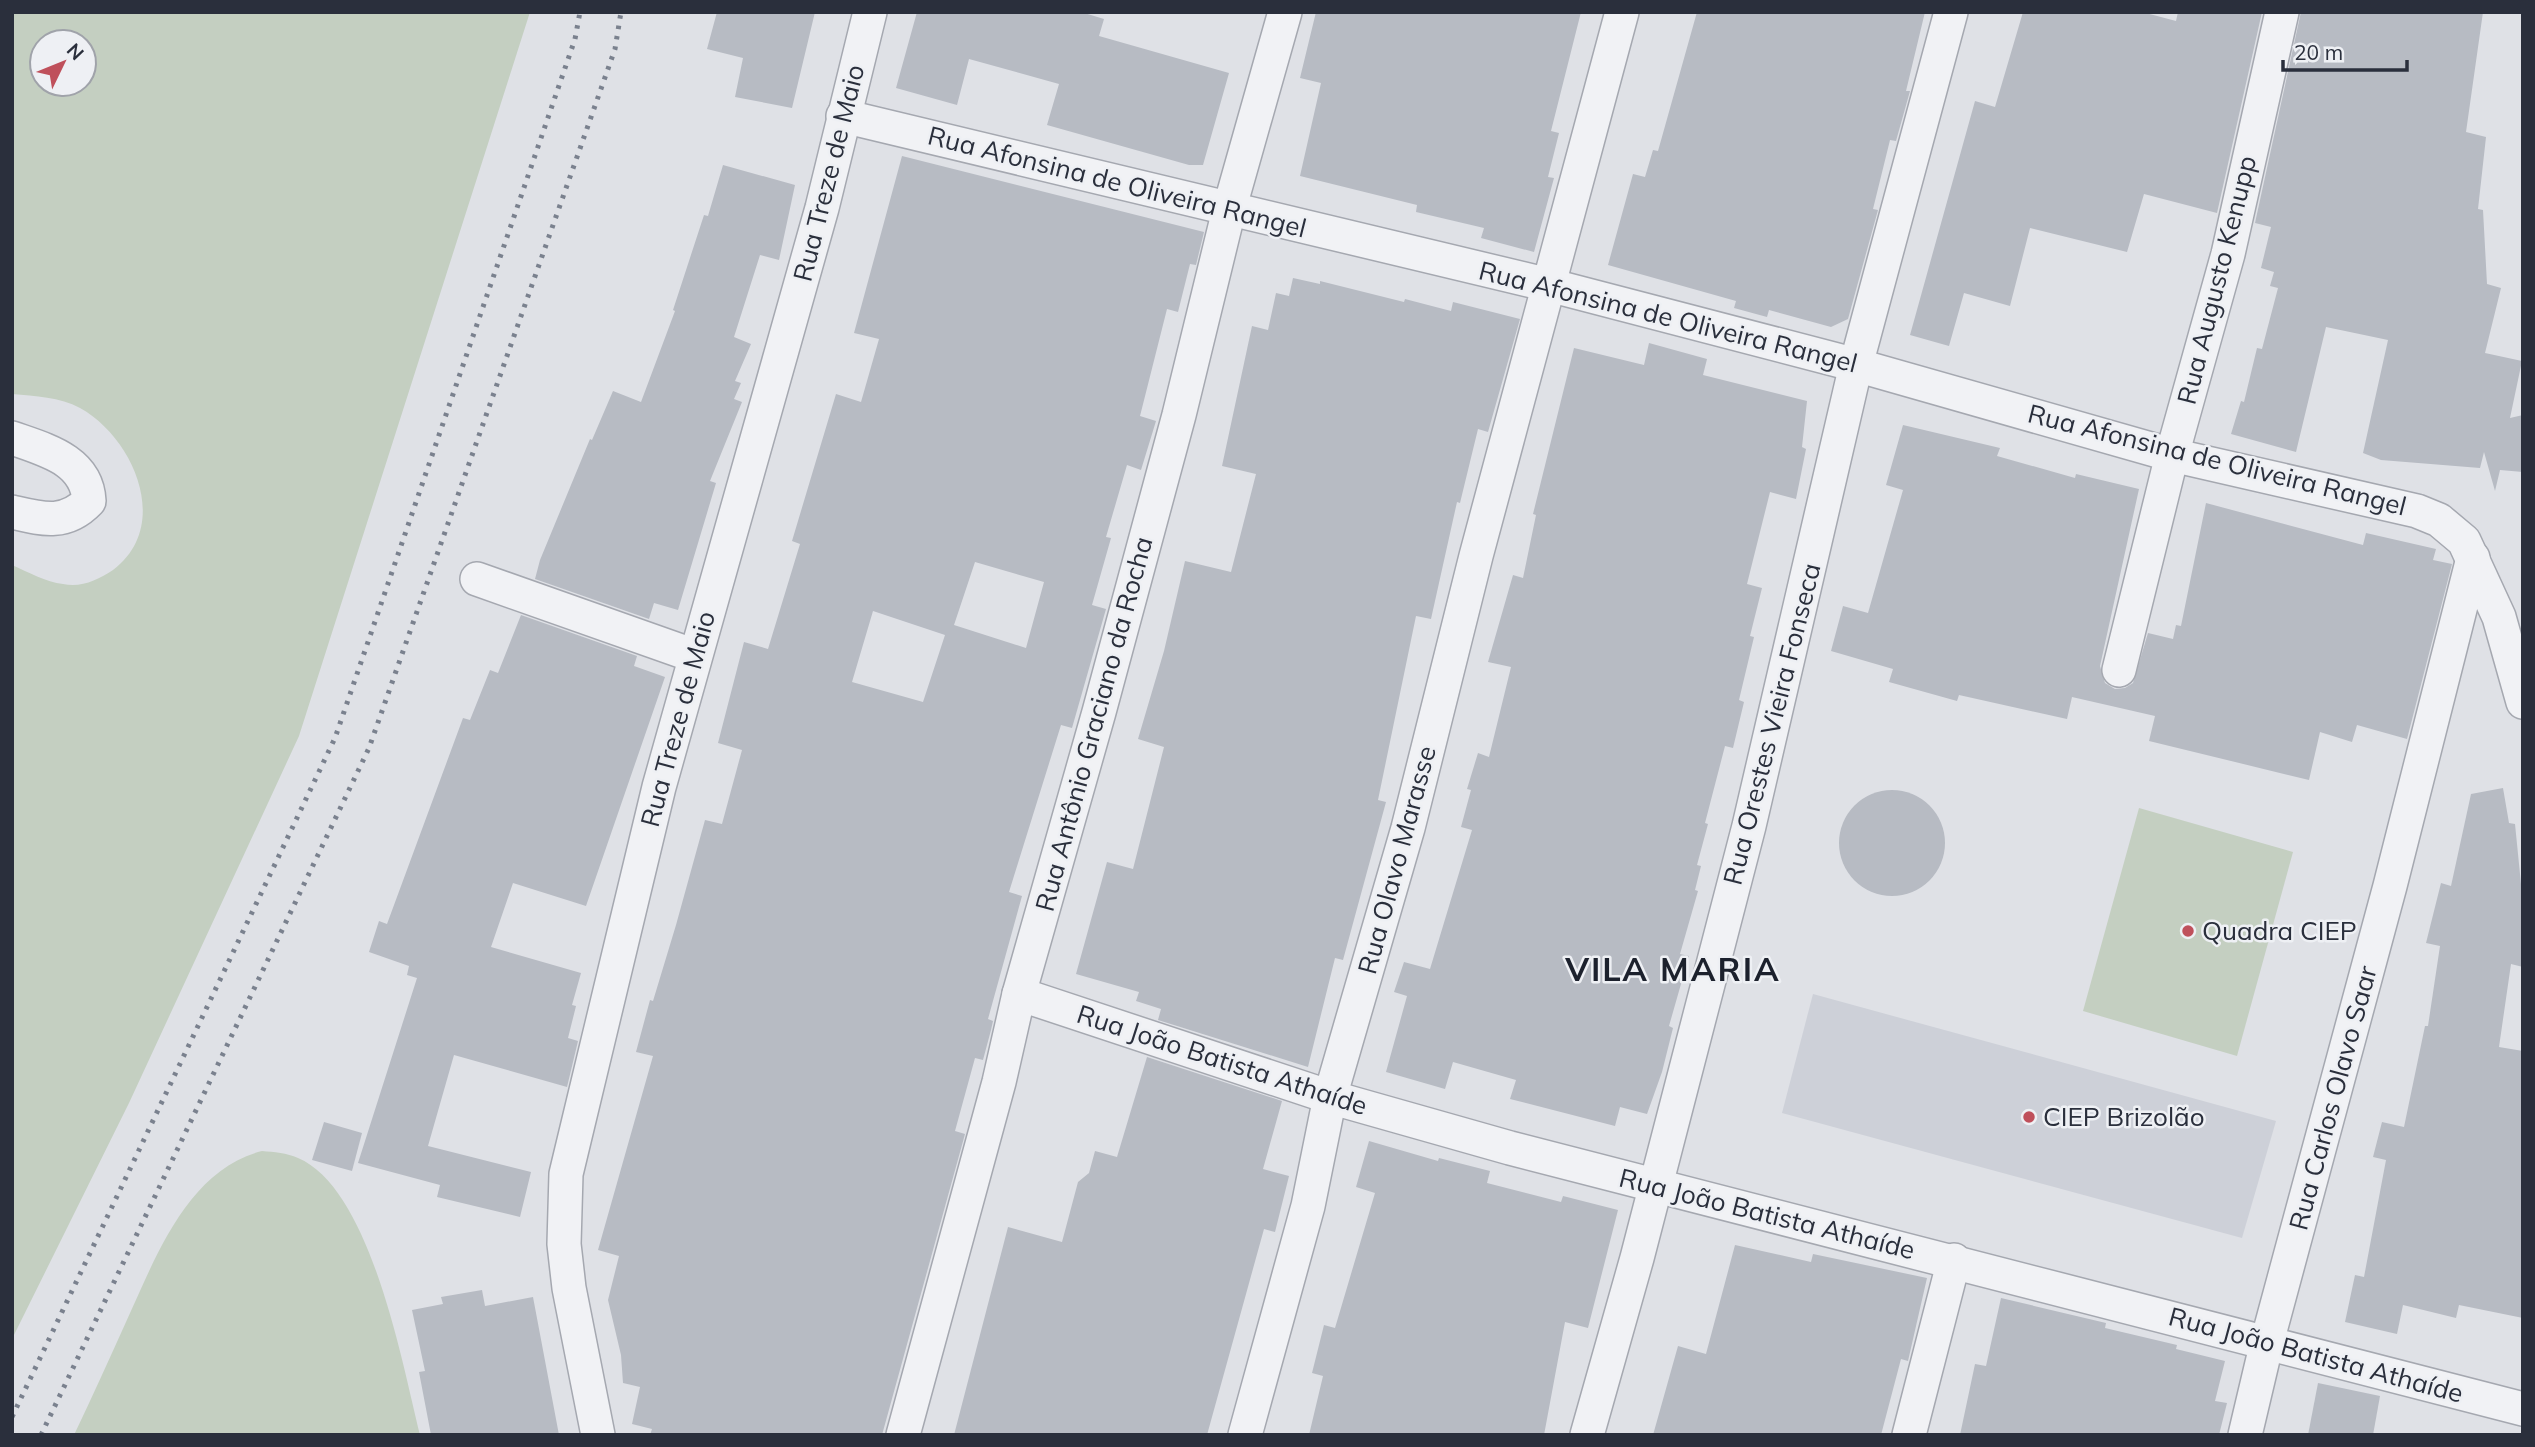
<svg xmlns="http://www.w3.org/2000/svg" width="2535" height="1447" font-family="Mulish,sans-serif">
<rect width="100%" height="100%" fill="#dfe1e6"/>
<path fill="#cdd0d8" d="M1813 994 2276 1121 2242 1238 1782 1113Z"/>
<g fill="#c4cfc1" fill-rule="evenodd">
<path d="M12 12H530L299 736 129 1103 12 1339V565C28 572 46 582 63 584 81 588 98 580 113 570 172 526 134 438 80 408 60 397 35 396 12 394ZM42 42H84V84H42Z"/>
<path d="M2139 808 2293 852 2237 1056 2083 1011Z"/>
<path d="M262 1151C274 1152 287 1153 298 1158 371 1189 402 1363 420 1435H74C92 1397 109 1360 126 1322 155 1259 187 1170 262 1151Z"/>
</g>
<g fill="#b7bbc3" fill-rule="evenodd">
<path d="M717 12H815L792 108 735 97 743 58 707 49Z"/>
<path d="M917 12H1081L1104 19 1099 36 1229 73 1203 165H1189L1047 125 1059 84 969 59 957 105 896 88Z"/>
<path d="M1316 12H1581L1551 131 1559 133 1548 177 1554 178 1534 252 1481 238 1484 228 1416 212 1417 205 1300 176 1321 83 1300 78Z"/>
<path d="M1697 12H1925L1906 91H1910L1896 141 1890 140 1873 209 1878 210 1848 319 1831 327 1769 310 1767 317 1734 308 1736 301 1608 265 1633 174 1645 177 1653 150 1658 151Z"/>
<path d="M2023 12H2142L2176 21 2178 12H2262L2217 213 2144 194 2127 252 2030 228 2010 306 1964 293 1949 346 1910 335 1975 101 1995 107Z"/>
<path d="M2301 12H2483L2466 132 2486 137 2478 209 2483 210 2487 284 2501 288 2485 353 2522 361 2510 418 2523 415V472L2500 470 2495 491 2484 452 2480 468 2381 460 2363 453 2388 340 2326 327 2296 452 2231 434 2241 401 2244 402 2257 348 2262 349 2278 288 2270 286 2274 272 2261 268 2271 227 2255 223Z"/>
<path d="M902 156 1204 232 1196 265 1190 264 1178 312 1167 309 1140 416 1156 421 1141 470 1127 465 1106 537 1111 538 1092 605 1106 609 1072 728 1061 725 1009 892 1022 896 988 1019 993 1021 991 1030 983 1060 975 1058 955 1131 965 1134 882 1435H650L652 1429 632 1424 640 1387 623 1383 621 1355 608 1300 619 1256 598 1250 653 1056 636 1052 650 1000 653 1001 676 925 705 820 722 824 742 750 718 743 744 642 768 649 800 544 792 541 836 394 861 402 879 339 854 333ZM975 562 1044 582 1026 648 954 625ZM873 611 945 635 923 702 852 682Z"/>
<path d="M723 165 795 185 779 260 760 255 734 337 751 344 735 381 741 383 734 399 742 402 710 481 716 483 678 610 654 603 649 619 535 579 540 560 590 439 592 440 613 391 641 402 675 311 673 310 704 215 708 216Z"/>
<path d="M1293 278 1320 284V281L1404 302 1405 299 1451 311 1453 302 1520 319 1488 432 1478 429 1460 503 1457 502 1431 619 1416 616 1378 800 1386 802 1343 960 1335 958 1308 1067 1158 1020 1161 1009 1136 1001 1139 992 1076 974 1107 862 1133 869 1164 747 1138 739 1164 651 1185 561 1231 572 1256 474 1222 466 1252 326 1268 330 1276 293 1289 296Z"/>
<path d="M1649 343 1707 359 1703 375 1807 401 1802 447 1806 449 1796 499 1770 492 1747 584 1762 588 1750 636 1754 637 1739 700 1744 702 1733 748 1725 746 1705 823 1708 824 1697 865 1701 866 1695 890 1698 891 1680 954 1689 956 1669 1026 1673 1028 1662 1072 1647 1114 1620 1107 1615 1126 1510 1099 1516 1080 1453 1062 1445 1089 1386 1072 1407 996 1394 992 1404 962 1430 969 1472 830 1461 827 1471 790 1467 789 1478 753 1489 757 1511 667 1488 662 1513 575 1523 578 1536 515 1533 514 1574 348 1644 365Z"/>
<path d="M1903 425 2000 448 1997 456 2075 478 2076 474 2139 489 2100 666 2105 683 2115 689 2125 688 2133 683 2148 633 2173 639 2176 625 2181 626 2206 503 2363 545 2366 533 2436 549 2433 560 2452 564 2407 739 2357 725 2352 742 2320 732 2309 780 2149 741 2155 716 2072 697 2067 719 1959 695 1957 701 1889 682 1893 669 1831 651 1843 606 1868 613 1903 490 1886 485Z"/>
<path d="M521 615 637 656 634 666 665 677 586 906 513 883 491 947 581 973 572 1005 576 1006 568 1038 578 1041 567 1087 454 1055 428 1146 531 1172 520 1217 437 1197 440 1185 358 1163 417 978 407 975 409 966 369 952 379 921 387 924 463 718 470 720 490 670 498 673Z"/>
<path d="M2503 788 2509 823 2515 824 2523 904V967L2511 964 2499 1047 2523 1051V1318L2459 1305 2456 1318 2403 1305 2397 1334 2345 1322 2355 1275 2364 1277 2386 1160 2373 1157 2382 1122 2404 1127 2425 1026H2428L2440 946 2426 943 2441 883 2451 886 2471 794Z"/>
<circle cx="1892" cy="843" r="53"/>
<path d="M1147 1057 1282 1101 1263 1169 1289 1176 1275 1232 1264 1229 1207 1435H954L1008 1227 1062 1242 1078 1182 1089 1173 1095 1151 1117 1157Z"/>
<path d="M324 1122 362 1133 352 1171 312 1160Z"/>
<path d="M1369 1141 1438 1161 1439 1158 1490 1171 1487 1183 1561 1202 1563 1196 1618 1210 1588 1328 1565 1322 1544 1435H1309L1323 1376 1312 1373 1324 1325 1335 1328 1375 1193 1356 1187Z"/>
<path d="M1735 1245 1811 1262 1813 1254 1927 1278 1908 1361 1901 1359 1881 1435H1653L1678 1346 1706 1354Z"/>
<path d="M482 1290 485 1306 533 1297 559 1435H431L419 1372 425 1371 412 1310 443 1304 441 1297Z"/>
<path d="M2001 1298 2106 1323 2105 1328 2177 1345 2176 1349 2225 1361 2215 1401 2227 1403 2219 1435H1960L1975 1364 1986 1366Z"/>
<path d="M2318 1383 2380 1396 2373 1435H2308Z"/>
</g>
<g fill="none" stroke-linecap="round" stroke-linejoin="round">
<g stroke="#a5a8b0" stroke-width="36">
<g id="minor">
<path d="M843 116 1549 285 1856 365 2172 455 2417 511 2439 520 2464 541 2499 617 2523 702"/>
<path d="M12 438C46 450 87 460 89 501 65 526 42 519 12 512"/>
<path d="M477 579 695 656"/>
<path d="M2119 670 2172 455 2228 254 2282 12"/>
<path d="M1019 994 1330 1097 1510 1148 2523 1409"/>
<path d="M598 1435 569 1288 564 1244 566 1174 659 787 822 208 870 12"/>
<path d="M903 1435 999 1082 1019 994 1099 712 1179 415 1229 210 1285 12"/>
<path d="M1245 1435 1308 1206 1330 1097 1408 828 1476 556 1622 12"/>
<path d="M1587 1435 1637 1258 1749 826 1856 365 1951 12"/>
<path d="M1909 1435 1954 1260"/>
<path d="M2245 1435 2267 1342 2390 886 2473 558"/>
</g>
</g>
<use href="#minor" stroke="#f1f2f5" stroke-width="33"/>
<g stroke="#7a818e" stroke-width="5" stroke-dasharray="3.5 7" stroke-linecap="butt">
<path d="M12 1417 335 738 575 39 580 12"/>
<path d="M41 1435 369 748 615 49 621 12"/>
</g>
</g>
<g fill="#bf505b" stroke="#eef0f4" stroke-width="2.5">
<circle cx="2188" cy="931" r="7"/>
<circle cx="2029" cy="1117" r="7"/>
</g>
<g text-anchor="middle" stroke-width="5" stroke-linejoin="round" paint-order="stroke">
<g font-size="26" fill="#2a2f3c" stroke="#eef0f4">
<text transform="translate(829 173) rotate(-76)" y="9">Rua Treze de Maio</text>
<text transform="translate(1117 182) rotate(14)" y="9">Rua Afonsina de Oliveira Rangel</text>
<text transform="translate(2217 280) rotate(-76)" y="9">Rua Augusto Kenupp</text>
<text transform="translate(1668 317) rotate(14)" y="9">Rua Afonsina de Oliveira Rangel</text>
<text transform="translate(2217 460) rotate(14)" y="9">Rua Afonsina de Oliveira Rangel</text>
<text transform="translate(678 719) rotate(-75)" y="9">Rua Treze de Maio</text>
<text transform="translate(1094 724) rotate(-75)" y="9">Rua Antônio Graciano da Rocha</text>
<text transform="translate(1772 724) rotate(-76)" y="9">Rua Orestes Vieira Fonseca</text>
<text transform="translate(1397 860) rotate(-75)" y="9">Rua Olavo Marasse</text>
<text transform="translate(1222 1060) rotate(18)" y="9">Rua João Batista Athaíde</text>
<text transform="translate(2333 1098) rotate(-75)" y="9">Rua Carlos Olavo Saar</text>
<text transform="translate(1767 1214) rotate(14)" y="9">Rua João Batista Athaíde</text>
<text transform="translate(2316 1355) rotate(15)" y="9">Rua João Batista Athaíde</text>
</g>
<g font-size="26" fill="#2a2f3c" stroke="#eef0f4" text-anchor="start">
<text x="2202" y="940">Quadra CIEP</text>
<text x="2043" y="1126">CIEP Brizolão</text>
</g>
<g font-size="33" font-weight="bold" letter-spacing="2" fill="#1c212d" stroke="#eef0f4">
<text x="1673" y="981">VILA MARIA</text>
</g>
</g>
<rect width="2535" height="1447" fill="none" stroke="#2a2f3c" stroke-width="28"/>
<g transform="translate(63 63) rotate(47)"><circle r="33" fill="#eef0f4" stroke="#a0a3aa" stroke-width="2"/>
<path d="M0-5L12 26L0 18L-12 26Z" fill="#bf505b"/>
<text y="-10" font-size="19" font-weight="bold" text-anchor="middle" fill="#2a2f3c">N</text>
</g>
<path d="M2283 60v10h124v-10" fill="none" stroke="#2a2f3c" stroke-width="3.5"/>
<text x="2294" y="60" font-size="21" fill="#2a2f3c" stroke="#eef0f4" stroke-width="5" paint-order="stroke">20 m</text>
</svg>
